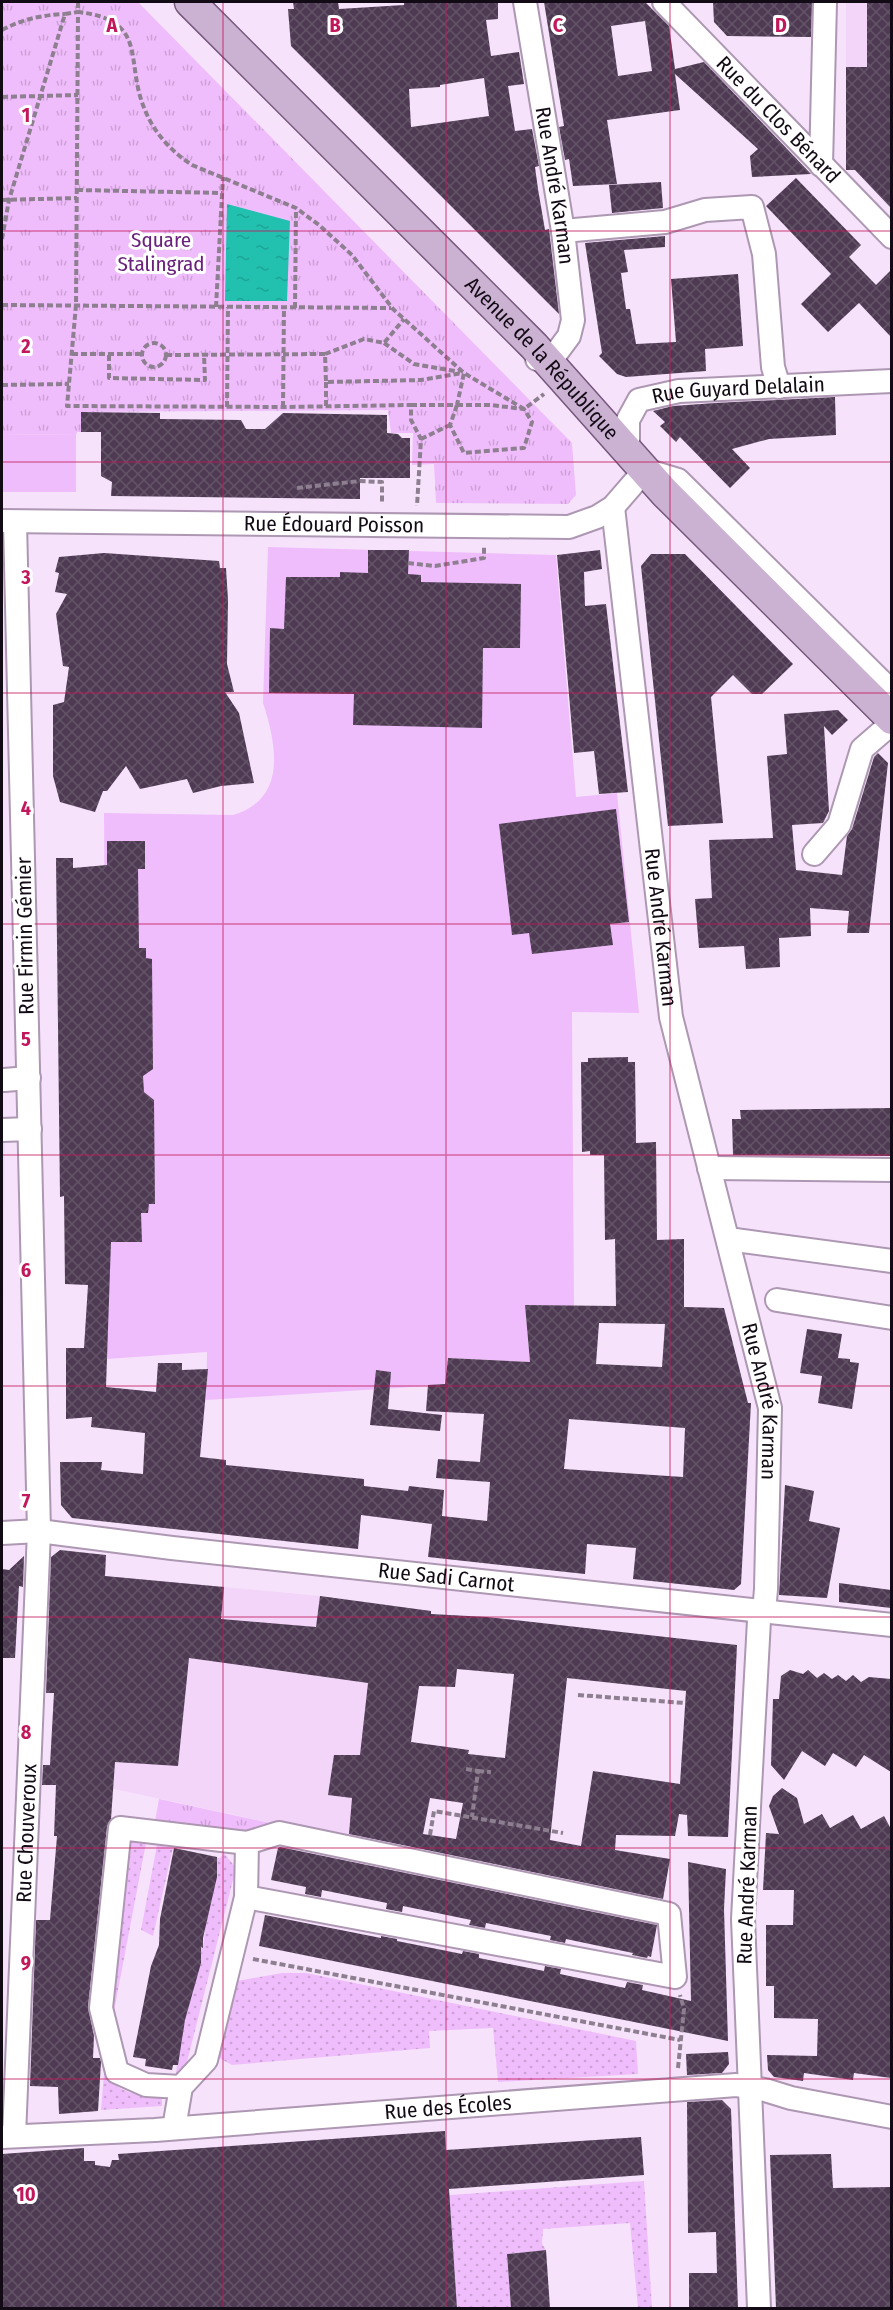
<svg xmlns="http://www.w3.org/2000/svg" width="893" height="2310" font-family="'Fira Sans Condensed',sans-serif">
<defs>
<pattern id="grass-tufts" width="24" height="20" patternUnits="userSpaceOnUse" patternTransform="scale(1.5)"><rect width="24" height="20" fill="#f0bdfc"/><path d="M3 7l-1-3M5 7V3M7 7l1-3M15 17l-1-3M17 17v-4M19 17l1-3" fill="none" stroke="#cda1d7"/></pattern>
<pattern id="garden-dots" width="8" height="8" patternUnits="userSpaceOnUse" patternTransform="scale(1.5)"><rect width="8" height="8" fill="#f0bdfc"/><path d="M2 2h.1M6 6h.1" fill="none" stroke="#cda1d7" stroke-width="1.8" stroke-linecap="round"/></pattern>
<pattern id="water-ripples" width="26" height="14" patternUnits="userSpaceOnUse" patternTransform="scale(1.5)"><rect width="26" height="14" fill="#21c0af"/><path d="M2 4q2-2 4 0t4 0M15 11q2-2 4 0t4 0" fill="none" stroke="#1da496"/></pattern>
<pattern id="building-cross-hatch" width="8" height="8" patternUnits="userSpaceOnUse" patternTransform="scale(1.5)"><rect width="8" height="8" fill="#4e3b53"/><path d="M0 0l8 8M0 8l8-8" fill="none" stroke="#635467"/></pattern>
</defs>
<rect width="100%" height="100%" fill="#f6e3fb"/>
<g fill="#f2d5f9">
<path d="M846 2H891V208L846 161Z"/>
<path d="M2 1124H5L3 1369H2Z"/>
<path d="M105 1576 320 1596 431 1611 412 1729 401 1841 397 1850 91 1784Z"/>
</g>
<g fill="url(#grass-tufts)">
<path d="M2 2H138L572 443 576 495 568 504 436 503 434 464 412 465 413 433H391L388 410 82 412 81 432H77L76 435 2 434Z"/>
<path d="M159 1799 279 1825 249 1834 155 1821Z"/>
</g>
<g fill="url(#garden-dots)">
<path d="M132 1840 146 1843 114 2011H111L123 1893Z"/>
<path d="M157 1845 173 1848 153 1936 141 1930Z"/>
<path d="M224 1853 236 1868 185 2070 176 2074 179 2047H181L179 2046 182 2029H185L182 2028 185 2011H189L186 2010 196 1947H203L207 1912 210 1911H207L213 1894 217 1858H220Z"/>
<path d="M282 1973H306L636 2041 638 2074 498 2082 493 2028 429 2031 430 2048 232 2065 214 2055 237 1981Z"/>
<path d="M105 2062C106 2066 106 2072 108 2076 118 2094 144 2096 162 2097V2106L101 2110Z"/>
<path d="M644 2181 652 2308H638L630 2223 543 2229 542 2244 546 2250 507 2254 511 2308H117L110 2210 450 2195Z"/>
</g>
<g fill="#f0bdfc">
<path d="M2 434 76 435V492H2Z"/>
<path d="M268 547 556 555 576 797 617 793 639 1013 572 1012 574 1306 525 1305 530 1362 448 1358 444 1385 206 1400 207 1352 107 1359 104 813 233 815C287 799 277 746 263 703Z"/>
</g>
<path fill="url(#water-ripples)" d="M227 204 290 221 287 301H225Z"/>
<g fill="url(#building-cross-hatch)" fill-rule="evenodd">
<path d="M293 2H338L339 9 404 5V2H498V19L486 20 491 56 519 52 524 84 508 86 515 131 532 129 539 166 535 167 538 189 545 230 549 229 559 314 291 46 288 9H294ZM484 78 489 116 411 127 409 89 440 87V85Z"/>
<path d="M544 2H645L669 26 675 69 704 62 811 174 752 177 750 156 758 149 675 74 680 110 607 120 617 184 573 186 569 159 565 160 559 127 564 126ZM645 21 652 71 618 76 611 26Z"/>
<path d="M713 2H812L811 37 727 36 714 22Z"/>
<path d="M867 2H891V208L855 170H846V67H867Z"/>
<path d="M796 178 861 245 849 257 876 285 891 270V337L859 303 828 332 801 304 831 274 766 206Z"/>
<path d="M661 182 663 208 612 213 609 185Z"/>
<path d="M665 236V247L624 250 628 272 621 273 626 309H630L636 344 676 342 671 279 738 274 743 346 705 349 706 371 626 377 617 374 599 356 602 353 585 243Z"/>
<path d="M835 397 836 435 769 439 732 449 750 468 730 488 680 437 676 442 660 426 665 422 653 411 673 406 715 403Z"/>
<path d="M81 412 160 413V419L241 420 246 429H265L283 413 387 415V433L398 434 402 438H410V478H360V499L111 496 112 482 101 476V432H81Z"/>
<path d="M368 550H409L408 574 421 575V582L521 584 520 648H483L482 728 353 725 354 694 269 693 270 628 284 629 286 577H340V572L368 573Z"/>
<path d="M600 550 602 569 584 572 585 606 606 604 628 792 599 794 594 751 574 753 557 555Z"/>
<path d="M104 553 219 561 220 568H226L228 600 227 664 234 692H225L239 713 254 783 221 786 193 793 187 779 140 789 126 766 107 791H103L95 812 60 802 53 776V705L64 702 69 667 63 666 56 614 67 594 55 592 59 573 55 572 59 557Z"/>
<path d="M651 554H685L793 664 762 694H752L733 675 711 697 723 823 668 826 641 566Z"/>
<path d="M838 710 848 720 832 735 824 726 829 811 823 823 792 825 796 870 842 875 847 836 852 829 874 757 878 753 888 763 869 933H847L849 911 810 908 811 936 779 938 780 967 746 969 744 946 699 948 695 899 712 898 709 840 773 838 767 756 787 754 784 714Z"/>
<path d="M616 809 629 922 610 924 613 945 532 954 529 933 512 935 499 824Z"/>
<path d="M107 841H145V869H138L139 948H146V958L152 959 153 1069 143 1076 144 1092 154 1100 155 1204H149L148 1213H141L142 1242H111L106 1387 156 1392 158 1363H182V1370L208 1369 200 1457 226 1460V1465L364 1479V1486L408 1491 409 1486 444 1490 442 1516 487 1521 490 1482 436 1478 438 1459 480 1462 484 1414 426 1411 428 1385 445 1384 448 1358 530 1362 525 1305 616 1306 615 1239 605 1240 604 1155H590V1151L582 1152 581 1062H588V1058L628 1057V1062H635L636 1143 656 1142 657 1240 684 1239V1307L724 1308 748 1403H751L741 1584 734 1590 633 1579 636 1548 587 1544 585 1574 428 1557 432 1524 361 1515 358 1549 72 1518 61 1505 60 1462H102L101 1470 143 1474 145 1433 91 1427 92 1417 66 1419V1348H84L88 1285 65 1284 64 1196 60 1197 56 858H73V868L107 865ZM599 1323 665 1324 662 1367 596 1364ZM569 1419 685 1428 683 1477 564 1469Z"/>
<path d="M891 1108V1156L733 1155 732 1119H741L740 1110Z"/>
<path d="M807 1329 842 1334 838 1358 850 1359V1362L859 1363 852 1409 818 1403 822 1376 800 1373Z"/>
<path d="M376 1370 391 1372 388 1409 442 1415 440 1431 370 1425Z"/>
<path d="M785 1485 814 1491 809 1521 840 1528 827 1598 779 1595Z"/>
<path d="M60 1550 106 1555 105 1576 224 1587 221 1619 316 1627 320 1596 431 1611V1614L487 1617 737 1645 728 1837 688 1836 687 1815 679 1814 675 1836 616 1835 615 1850 670 1859 663 1899 349 1834 352 1798 328 1795 334 1755H360L368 1683 189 1658 178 1766 115 1762 111 1819 107 1827 88 2007 94 2036 93 2058H100L101 2062 98 2111 59 2114 58 2087 30 2086 36 1920H50L57 1836H54L56 1785H42L43 1765H50L54 1693H46L51 1557ZM457 1669 514 1674 505 1758 468 1754 469 1750 411 1742 419 1686 455 1687ZM567 1678 686 1691 680 1784 593 1771 581 1846 550 1840ZM430 1798 463 1803 456 1839 423 1834Z"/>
<path d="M24 1556 23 1587 19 1586 15 1658H2V1569L9 1570Z"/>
<path d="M839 1583 891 1590V1608L839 1602Z"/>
<path d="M790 1670 803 1674 808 1670 817 1678 824 1673 832 1679 838 1675 846 1681 853 1675 861 1682 869 1677 891 1679V1772L864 1755 856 1767 833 1753 825 1766 802 1751 784 1780 771 1765 773 1699H779L781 1676Z"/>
<path d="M782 1788 797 1798 804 1824 822 1814 830 1828 853 1815 861 1829 884 1816 891 1829V2078L854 2073 853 2080 804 2073 803 2081 774 2077 768 2070 767 2055 817 2056 818 2019 774 2018V1986H766V1925H793L794 1890H763L766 1833 779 1834 769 1806 773 1796Z"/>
<path d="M280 1847 657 1925 651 1957 648 1956 647 1958 632 1955 633 1953 566 1939 565 1943 550 1940 551 1936 486 1923 485 1928 469 1925 471 1920 403 1906 402 1912 386 1909 387 1903 322 1890 321 1897 305 1894 306 1887 271 1880 278 1848Z"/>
<path d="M174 1848 217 1857V1877L203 1938V1948L201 1947V1963L185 2020 178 2065H173L172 2070 145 2066 146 2059 133 2057 151 1966 159 1945 160 1919Z"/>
<path d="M688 1862 726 1869 724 1909 728 2041 259 1946 265 1915 381 1938V1936L397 1939V1941L462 1954 463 1951 479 1954V1958L544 1971 545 1966 561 1969 560 1974 625 1988 627 1982 643 1985 642 1990 691 2001Z"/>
<path d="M728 2052 729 2064 722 2073 687 2075 686 2054Z"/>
<path d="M722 2100 731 2109 738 2308H689V2273H717L716 2232 688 2233 687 2102Z"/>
<path d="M445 2131 446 2150 641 2137 644 2175 449 2189 457 2308H2V2183H3L2 2154 84 2148V2161H95V2165L110 2167 112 2160H119L118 2154Z"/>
<path d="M831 2154 833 2188 891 2187V2308H776L770 2155Z"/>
<path d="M546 2250 550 2308H511L507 2254Z"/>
</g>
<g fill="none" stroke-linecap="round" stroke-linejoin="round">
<g stroke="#ad97b2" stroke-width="26">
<g id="minor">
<path id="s1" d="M525 2 563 231 573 320 569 336 549 363 537 359"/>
<path id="s2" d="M664 2 892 237"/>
<path d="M821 165 825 2"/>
<path d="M563 231 665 222 705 210 752 207 764 254 773 367 779 387"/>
<path id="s3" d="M628 450V420L639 400 679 391 892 381"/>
<path id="s4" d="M613 507 671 1017 770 1408 766 1589 765 1601 759 1620 743 1919 759 2308"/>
<path id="s5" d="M2 521 569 527 597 517 613 507 645 470 678 480 892 692"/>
<path d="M814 854 839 825 862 749 892 723"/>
<path d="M4 1080 29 1078"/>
<path d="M2 1130 30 1129"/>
<path d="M709 1168 892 1170"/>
<path d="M728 1239 892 1261"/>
<path d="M777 1300 892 1318"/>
<path id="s6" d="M2 1533 39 1531 172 1548 892 1625"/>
<path d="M181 2087 146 2085 117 2072 101 2008 120 1828 247 1843"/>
<path d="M174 2128 181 2087 206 2060 246 1897 247 1843 279 1833 669 1914 675 1977 246 1897"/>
<path id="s7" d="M14 2136 39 1531 15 522"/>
<path id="s8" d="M2 2137 155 2130 736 2085 765 2090 791 2098 892 2117"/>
</g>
</g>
<g stroke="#75567c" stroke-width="33">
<g id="major">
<path id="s9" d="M190 2 534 346 665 493 892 719"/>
</g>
</g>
<g stroke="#8d7f90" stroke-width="4" stroke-dasharray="6 3" stroke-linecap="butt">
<path d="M78 2V12C150 20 124 62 145 110 154 133 172 152 192 165L296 208 319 225 352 255 393 309 464 373 524 409 544 394"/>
<path d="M2 30C23 19 42 15 65 14"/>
<path d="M2 97 78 95"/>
<path d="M77 190 222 193"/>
<path d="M2 200 77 198"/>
<path d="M2 239 9 200 65 14 78 12 76 305 67 406 283 407 411 405V420L421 439 417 506"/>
<path d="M2 305 391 308"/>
<path d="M216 307 223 177"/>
<path d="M295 308 296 209"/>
<circle cx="154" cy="355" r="12"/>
<path d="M384 343 414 364 460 372"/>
<path d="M72 354H141"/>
<path d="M325 354 364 339 384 343 404 319"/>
<path d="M109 355V378L205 380 204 355"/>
<path d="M166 355 325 354 326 382 421 380 463 373"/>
<path d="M326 382V406"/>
<path d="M2 385 69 384"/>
<path d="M411 405H457L464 373"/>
<path d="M457 405H490L524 409 532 422 524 448 464 453 450 425Z"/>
<path d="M227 407 228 307"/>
<path d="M283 407 284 308"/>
<path d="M421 439 450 425"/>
<path d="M297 488 360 481 382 482V504"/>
<path d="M408 563 435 566 484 558V546"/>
<path d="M578 1695 685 1703"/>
<path d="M466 1769 478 1771 472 1817"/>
<path d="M478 1771 491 1772"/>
<path d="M430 1835 434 1811 563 1833"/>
<path d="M253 1959 680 2040"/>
<path d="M678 2068 684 2009 680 1995"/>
</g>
<use href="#minor" stroke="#fff" stroke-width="22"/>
<use href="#major" stroke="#ccb2d2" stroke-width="30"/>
</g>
<path fill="none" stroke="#c2185b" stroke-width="1.5" stroke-opacity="0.55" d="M223 2V2308M446 2V2308M670 2V2308M2 231H892M2 462H892M2 693H892M2 924H892M2 1155H892M2 1386H892M2 1617H892M2 1848H892M2 2079H892"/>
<g text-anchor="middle" stroke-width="6" stroke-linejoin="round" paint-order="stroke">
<g font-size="21" fill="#120a14" stroke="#fff">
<text dy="7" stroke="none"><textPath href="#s2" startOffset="164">Rue du Clos Bénard</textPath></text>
<text dy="7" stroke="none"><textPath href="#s1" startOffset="186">Rue André Karman</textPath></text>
<text dy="7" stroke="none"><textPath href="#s9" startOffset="501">Avenue de la République</textPath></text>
<text dy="7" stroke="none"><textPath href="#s3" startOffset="153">Rue Guyard Delalain</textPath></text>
<text dy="7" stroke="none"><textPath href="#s5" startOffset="332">Rue Édouard Poisson</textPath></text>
<text dy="7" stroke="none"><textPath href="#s4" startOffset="423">Rue André Karman</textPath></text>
<text transform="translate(25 936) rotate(-91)" y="7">Rue Firmin Gémier</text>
<text dy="7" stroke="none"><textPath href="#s4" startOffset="909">Rue André Karman</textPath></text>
<text dy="7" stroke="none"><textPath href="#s6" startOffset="447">Rue Sadi Carnot</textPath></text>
<text dy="7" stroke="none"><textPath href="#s7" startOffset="303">Rue Chouveroux</textPath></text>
<text transform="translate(747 1885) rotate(-88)" y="7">Rue André Karman</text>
<text dy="7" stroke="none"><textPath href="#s8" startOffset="447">Rue des Écoles</textPath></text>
</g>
<g font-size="21" fill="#6a217b" stroke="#fff">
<text x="161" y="247">Square<tspan x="161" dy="24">Stalingrad</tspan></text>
</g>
</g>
<g font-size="20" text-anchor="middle" font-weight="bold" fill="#c2185b" stroke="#fff" stroke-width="6" stroke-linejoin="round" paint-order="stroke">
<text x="112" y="32">A</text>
<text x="335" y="32">B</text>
<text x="558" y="32">C</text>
<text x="781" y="32">D</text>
<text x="26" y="122">1</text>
<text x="26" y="353">2</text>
<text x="26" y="584">3</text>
<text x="26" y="815">4</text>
<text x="26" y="1046">5</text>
<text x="26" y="1277">6</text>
<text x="26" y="1508">7</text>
<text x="26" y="1739">8</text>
<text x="26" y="1970">9</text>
<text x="26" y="2201">10</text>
</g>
<rect width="893" height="2310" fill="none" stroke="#120a14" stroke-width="6"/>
</svg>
